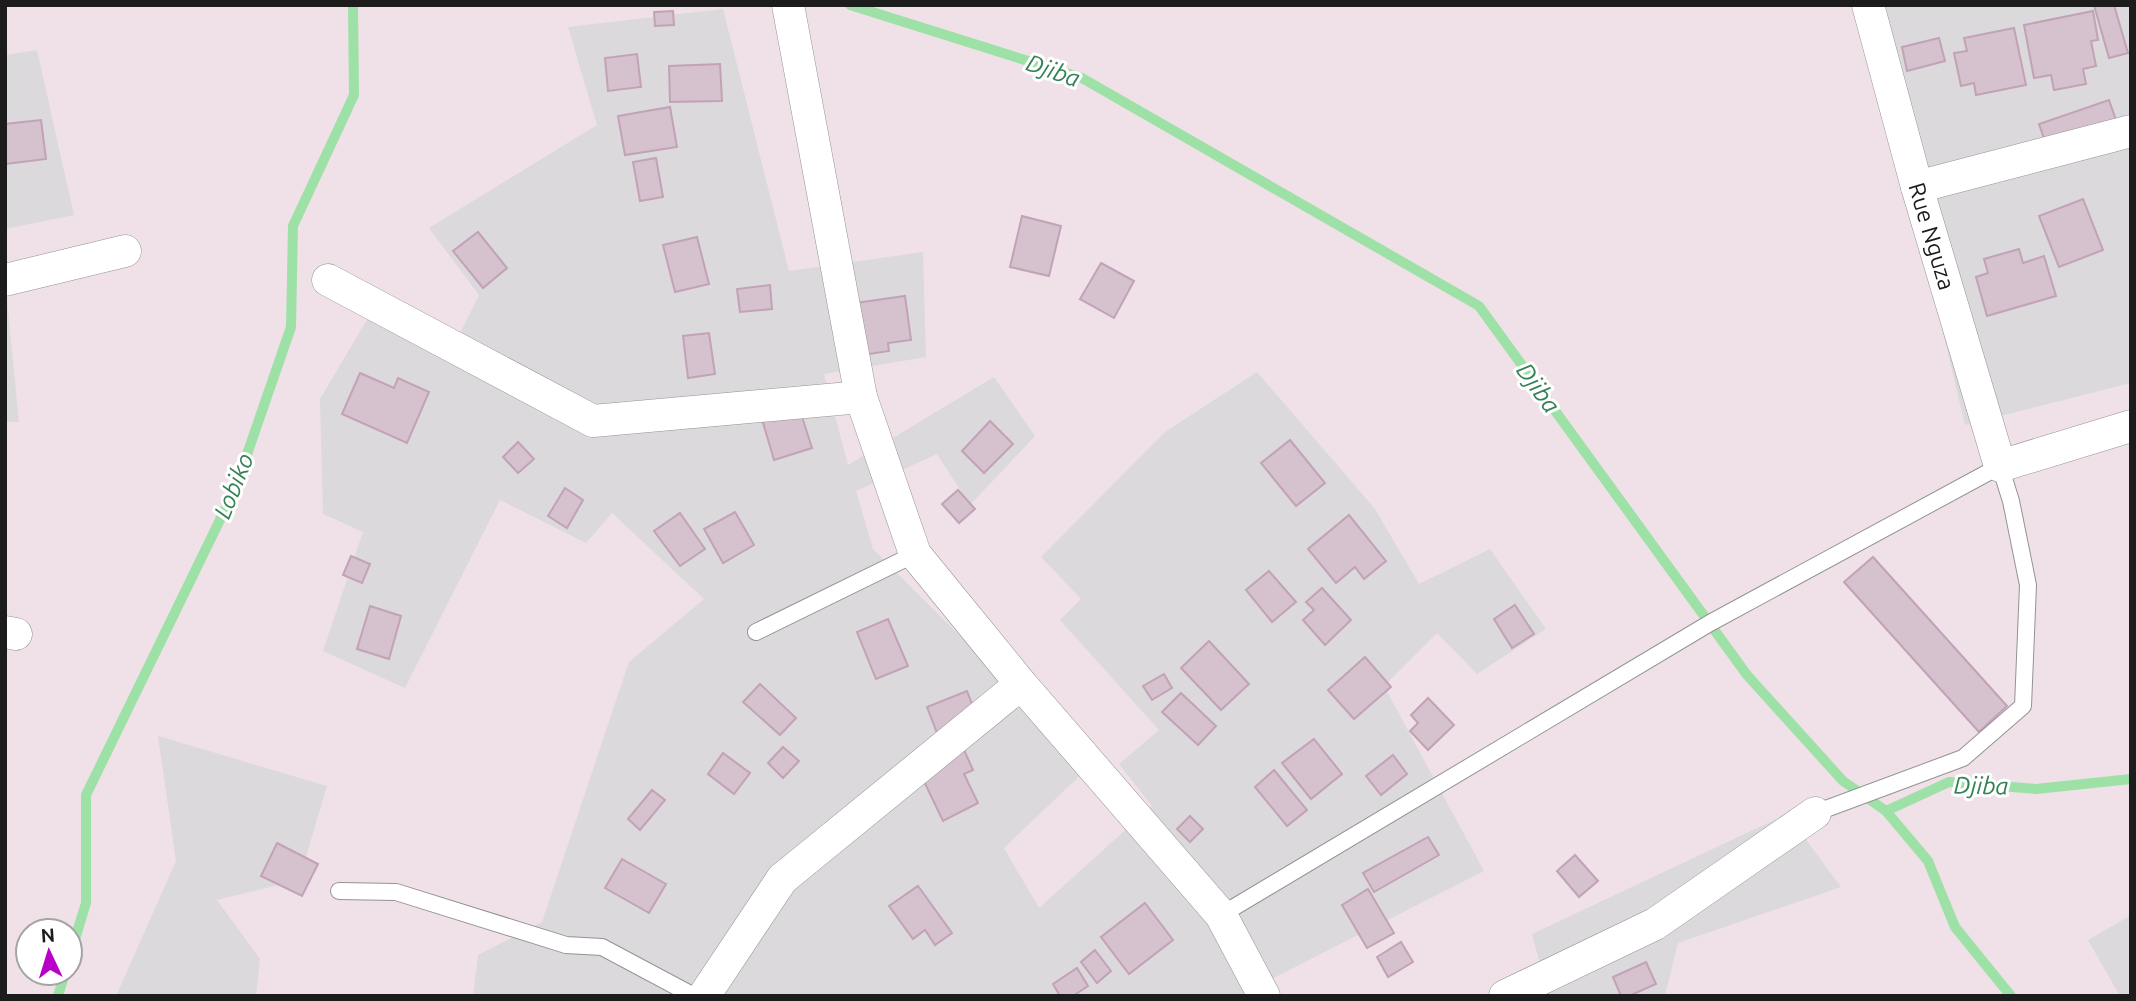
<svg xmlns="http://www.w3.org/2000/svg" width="2136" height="1001" font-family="Ubuntu,sans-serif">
<rect width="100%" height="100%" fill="#efe1e7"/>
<g fill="#dbd9db">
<path d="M1888 5H2131V383L1965 425 1867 11Z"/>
<path d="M723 9 789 271 923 252 926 357 824 374 848 465 994 377 1035 436 970 505 937 454 856 491 873 549 1090 766 1004 848 1039 908 1152 806 1119 764 1159 730 1060 620 1081 599 1041 557 1165 432 1257 372 1375 509 1419 584 1490 549 1546 629 1477 674 1437 633 1384 686 1484 871 1248 991 1249 996H473L478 955 542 922 629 662 704 599 612 513 586 543 500 500 405 688 323 651 363 532 323 514 320 399 374 308 453 347 479 295 429 228 597 125 568 27Z"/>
<path d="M37 50 74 215 5 229V55Z"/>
<path d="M5 280 19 422H5Z"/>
<path d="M158 736 327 786 299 880 217 900 260 959 256 996H116L176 861Z"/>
<path d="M1787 814 1841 887 1678 943 1665 996H1501L1541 968 1532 934Z"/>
<path d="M2131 915V992L2120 996 2088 940Z"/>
</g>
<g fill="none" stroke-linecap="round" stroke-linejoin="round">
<g stroke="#9de1a7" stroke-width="10">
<path d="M850 5 1082 78 1479 306 1747 675 1843 781 1886 811 1928 861 1955 927 2011 996"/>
<path d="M1886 811 1949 782 2036 789 2131 779"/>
<path d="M70 955 86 903V795L235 489 291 327 293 226 354 95 353 5"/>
<path d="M58 996 65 973"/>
</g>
</g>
<g fill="#d6c1ce" stroke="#c2a2b6" stroke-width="2">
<path d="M2094 5H2114L2128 53 2109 58Z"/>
<path d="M673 11 674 25 655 26 654 12Z"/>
<path d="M2093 11 2098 40 2091 41 2096 66 2083 69 2086 84 2054 90 2051 75 2034 78 2024 25Z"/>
<path d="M2014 28 2026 85 1976 95 1974 83 1961 86 1954 53 1967 51 1964 38Z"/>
<path d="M1939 38 1945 61 1907 71 1902 47Z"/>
<path d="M637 54 641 87 608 91 605 58Z"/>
<path d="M720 64 722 101 670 102 669 66Z"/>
<path d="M2109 100 2117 123 2047 147 2039 124Z"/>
<path d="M670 107 677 147 625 155 618 116Z"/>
<path d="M41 120 46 159 5 164V124Z"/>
<path d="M656 158 663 197 640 201 633 162Z"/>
<path d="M2083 199 2103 250 2059 267 2039 216Z"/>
<path d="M1022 216 1061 226 1049 276 1010 267Z"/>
<path d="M478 232 507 268 483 288 453 251Z"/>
<path d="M697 237 709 284 675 292 663 245Z"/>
<path d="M2019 249 2023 263 2044 256 2056 296 1987 316 1976 277 1988 273 1984 259Z"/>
<path d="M1101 263 1134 281 1114 318 1080 299Z"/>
<path d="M770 285 772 309 740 312 737 289Z"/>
<path d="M905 296 911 340 888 343 889 351 849 357 841 305Z"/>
<path d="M709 333 715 374 688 378 683 336Z"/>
<path d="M360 373 394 388 398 378 429 392 407 443 342 414Z"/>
<path d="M796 398 812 448 774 460 759 409Z"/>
<path d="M990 421 1013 444 984 473 962 451Z"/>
<path d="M1290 440 1325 483 1296 506 1261 463Z"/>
<path d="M518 442 534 459 518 473 503 457Z"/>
<path d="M565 488 583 500 567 528 548 516Z"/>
<path d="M958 490 975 509 959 523 942 504Z"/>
<path d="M735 512 754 545 723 563 704 529Z"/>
<path d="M680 513 705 549 680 566 654 531Z"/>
<path d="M1349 515 1386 561 1364 579 1355 567 1336 583 1308 549Z"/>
<path d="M351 556 370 564 362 583 343 575Z"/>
<path d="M1873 557 2007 706 1979 732 1844 582Z"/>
<path d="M1269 571 1296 602 1272 622 1246 590Z"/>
<path d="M1322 588 1351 620 1325 645 1303 620 1314 610 1306 602Z"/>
<path d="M1515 605 1534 634 1512 648 1494 619Z"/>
<path d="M370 606 401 616 389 659 357 649Z"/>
<path d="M888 619 908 666 876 679 857 632Z"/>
<path d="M1209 641 1249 684 1221 710 1181 668Z"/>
<path d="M1365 657 1391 687 1354 719 1328 690Z"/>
<path d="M1164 674 1172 688 1152 700 1143 686Z"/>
<path d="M760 684 796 718 780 735 743 702Z"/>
<path d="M967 691 977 717 937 733 927 707Z"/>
<path d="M1181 693 1216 726 1198 745 1162 712Z"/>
<path d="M1428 698 1454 725 1428 750 1410 731 1418 723 1411 715Z"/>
<path d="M1314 739 1342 774 1311 799 1282 763Z"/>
<path d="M783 747 799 761 783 778 768 763Z"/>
<path d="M964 750 973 770 964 774 978 803 943 821 919 771Z"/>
<path d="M723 753 750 773 734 794 708 774Z"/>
<path d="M1393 755 1407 774 1381 795 1366 776Z"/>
<path d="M1274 770 1307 810 1287 826 1255 787Z"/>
<path d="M652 790 665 800 640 830 628 819Z"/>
<path d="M1190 816 1203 829 1190 842 1177 829Z"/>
<path d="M1428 837 1439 855 1374 892 1363 873Z"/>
<path d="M277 843 318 864 302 896 261 876Z"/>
<path d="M1575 855 1598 881 1579 897 1557 871Z"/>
<path d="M622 859 666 884 649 913 605 888Z"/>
<path d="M918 886 952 933 935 945 925 930 913 939 889 906Z"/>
<path d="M1368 889 1394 933 1367 948 1342 905Z"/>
<path d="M1145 903 1173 940 1129 974 1101 937Z"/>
<path d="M1401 942 1413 962 1388 977 1377 957Z"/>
<path d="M1095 950 1111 971 1097 983 1081 962Z"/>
<path d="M1646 962 1656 984 1629 996H1621L1613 977Z"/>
<path d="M1077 968 1088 986 1073 996H1060L1053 984Z"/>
</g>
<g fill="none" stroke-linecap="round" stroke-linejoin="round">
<g stroke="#939393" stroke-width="18">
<g id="lane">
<path d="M756 632 915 554"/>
<path d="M339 891 396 892 566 945 602 947 694 996"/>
<path d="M1221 915 1710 623 2000 466 2011 501 2028 585 2023 706 1963 758 1815 813"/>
</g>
</g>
<g stroke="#939393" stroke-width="33">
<g id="street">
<path d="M788 5 861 397 915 554 1021 684 1221 915 1264 996"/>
<path id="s1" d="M1868 5 1917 187 2000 466 2131 426"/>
<path d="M1917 187 2131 131"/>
<path d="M5 280 125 251"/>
<path d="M328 280 593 421 861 397"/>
<path d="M5 632 16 634"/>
<path d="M704 996 782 879 1021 684"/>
<path d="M1505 996 1655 924 1815 813"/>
</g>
</g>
<use href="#lane" stroke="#fff" stroke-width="16"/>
<use href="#street" stroke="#fff" stroke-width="32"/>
</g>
<g text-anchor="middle" stroke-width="6" stroke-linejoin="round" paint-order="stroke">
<g font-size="23" fill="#1c1c1c" stroke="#fff">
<text dy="8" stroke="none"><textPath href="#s1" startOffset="240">Rue Nguza</textPath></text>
</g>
<g font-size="24" font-style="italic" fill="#338255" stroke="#fff">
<text transform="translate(1053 71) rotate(19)" y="8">Djiba</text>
<text transform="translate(1538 388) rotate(54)" y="8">Djiba</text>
<text transform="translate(234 486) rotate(-68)" y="8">Lobiko</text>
<text transform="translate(1981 786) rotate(1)" y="8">Djiba</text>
</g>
</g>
<rect width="2136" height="1001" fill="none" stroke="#1c1c1c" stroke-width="14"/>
<g transform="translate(49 952) rotate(356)"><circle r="33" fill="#ffffff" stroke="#a4a4a4" stroke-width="2"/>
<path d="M0-5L12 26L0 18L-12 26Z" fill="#b900c9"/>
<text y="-10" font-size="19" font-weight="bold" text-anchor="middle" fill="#1c1c1c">N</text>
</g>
</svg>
